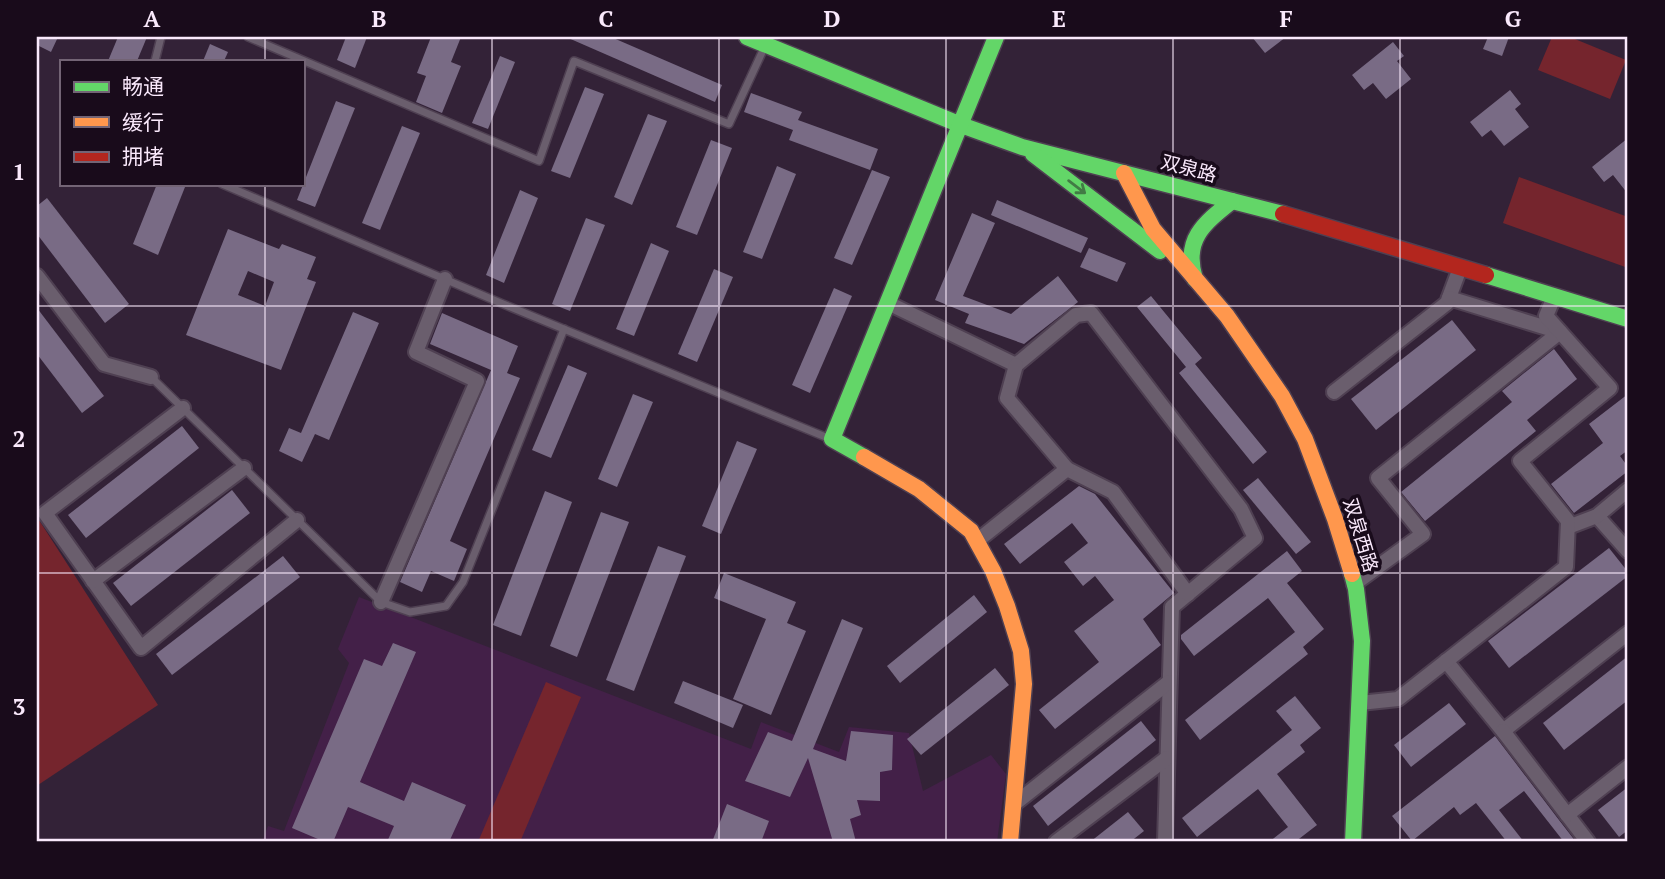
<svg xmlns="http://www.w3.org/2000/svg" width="1665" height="879" font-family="'PT Serif','Noto Sans SC',serif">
<rect width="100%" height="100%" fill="#332237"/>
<path fill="#432048" d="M359 597 751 749 761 722 839 752 849 727 909 733 923 791 991 755 1006 774 997 842H262L268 826 284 831 349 663 338 649Z"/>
<g fill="#75252d">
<path d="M1552 37H1570L1626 60 1610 99 1538 70Z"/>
<path d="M1519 177 1628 217V268L1503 223Z"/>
<path d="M37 517 158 705 38 785 37 789Z"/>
<path d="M546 682 581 697 520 842H478Z"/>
</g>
<g fill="#796b85" fill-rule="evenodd">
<path d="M37 37H58L51 52 37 45Z"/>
<path d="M118 37H147L137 61H108Z"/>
<path d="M346 37H367L355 68 337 60Z"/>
<path d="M431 37H461L451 62 461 66 442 113 416 102 426 76 417 73Z"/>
<path d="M566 37H611L722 85 715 102Z"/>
<path d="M1252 37H1286L1265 53Z"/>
<path d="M1488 37H1509L1502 56 1483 49Z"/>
<path d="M1393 42 1404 56 1397 61 1411 79 1386 99 1373 83 1364 90 1352 75Z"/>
<path d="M210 44 228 52 224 61H203Z"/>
<path d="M500 56 515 62 488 129 472 123Z"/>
<path d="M585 87 604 94 570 178 551 171Z"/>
<path d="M1510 90 1521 104 1515 109 1529 127 1504 146 1491 130 1482 137 1470 122Z"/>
<path d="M751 93 802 112 798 120 878 149 870 170 789 140 793 130 744 112Z"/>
<path d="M336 101 355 108 315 207 297 200Z"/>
<path d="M648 114 667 121 632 205 614 197Z"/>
<path d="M402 126 420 133 380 230 362 223Z"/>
<path d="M1628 138V194L1613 175 1604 182 1592 167Z"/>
<path d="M711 140 732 148 697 235 676 227Z"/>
<path d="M777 166 796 174 762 259 743 252Z"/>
<path d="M872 170 890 177 852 265 834 258Z"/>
<path d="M157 184H176L185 187 158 255 133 244Z"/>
<path d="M520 190 538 198 504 283 486 275Z"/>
<path d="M47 198 129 304 105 323 37 234V206Z"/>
<path d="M997 200 1088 238 1081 253 991 215Z"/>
<path d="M972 213 995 223 963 296 1011 314 1058 276 1078 302 1024 344 965 323 969 314 935 300Z"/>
<path d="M586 218 605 225 570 311 552 304Z"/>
<path d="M228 229 279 249 282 244 316 257 307 279 316 282 281 370 186 335ZM248 271 274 282 265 306 238 295Z"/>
<path d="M651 243 669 251 634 336 616 329Z"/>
<path d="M1089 248 1126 263 1117 282 1080 267Z"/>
<path d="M714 269 733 277 697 362 678 354Z"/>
<path d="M834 288 852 296 810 393 792 385Z"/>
<path d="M1151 296 1202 358 1195 364 1267 452 1253 464 1179 373 1186 367 1137 307Z"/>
<path d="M37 308 104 396 82 413 37 354Z"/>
<path d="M353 312 379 323 329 440 315 434 302 462 279 451 289 428 301 433Z"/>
<path d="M442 313 518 346 507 373 520 378 450 541 467 549 454 581 431 571 422 592 400 582 491 370 430 344Z"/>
<path d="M1452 320 1476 350 1376 430 1351 399Z"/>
<path d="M1554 349 1577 379 1527 420 1536 431 1425 521 1401 492 1512 402 1502 391Z"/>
<path d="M568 365 587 373 551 458 532 450Z"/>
<path d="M633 394 653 402 617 487 598 479Z"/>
<path d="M1628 394V450L1620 456 1628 467V471L1574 513 1551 484 1603 443 1589 424Z"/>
<path d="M182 426 199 448 86 538 68 515Z"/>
<path d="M737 441 757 449 721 534 702 526Z"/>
<path d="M1258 478 1311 542 1296 554 1243 490Z"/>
<path d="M1079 486 1095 494 1174 593 1143 619 1161 645 1055 729 1039 710 1099 662 1074 631 1114 600 1095 576 1083 586 1064 562 1088 543 1072 523 1020 564 1004 544Z"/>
<path d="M232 490 250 513 131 606 113 583Z"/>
<path d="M545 491 572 502 521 636 493 625Z"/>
<path d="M601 512 629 522 577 657 550 646Z"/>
<path d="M658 546 686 556 634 691 606 680Z"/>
<path d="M1609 548 1628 572V576L1509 668 1488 641Z"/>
<path d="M1287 551 1302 571 1287 583 1324 629 1303 647 1308 654 1200 740 1185 720 1295 632 1268 598 1194 656 1181 639V635Z"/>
<path d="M283 556 300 577 172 675 156 654Z"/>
<path d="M724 573 796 602 787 623 806 631 771 715 733 699 766 619 714 598Z"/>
<path d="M974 595 987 612 900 683 887 666Z"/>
<path d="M842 619 863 628 813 749 846 761 851 731 893 735 892 770 880 772V801L857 800 861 815 850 819 856 842H833L808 758 790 797 745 781 768 732 792 741Z"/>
<path d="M393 643 416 652 360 782 404 801 412 782 466 805 449 842H387L394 826 348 807 333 842H325L292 828 364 659 382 666Z"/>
<path d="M1628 656V700L1564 750 1543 723Z"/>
<path d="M995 668 1009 685 921 755 907 739Z"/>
<path d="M683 681 743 705 733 728 674 703Z"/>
<path d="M1295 696 1321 728 1300 745 1305 752 1277 774 1317 825 1295 842H1269L1288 827 1258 789 1197 837 1182 818 1292 730 1276 711Z"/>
<path d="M1449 703 1466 724 1411 767 1394 745Z"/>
<path d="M1141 721 1156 740 1048 826 1033 806Z"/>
<path d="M1495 736 1559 820 1576 842H1564L1524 791 1499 810 1524 842H1507L1476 803 1460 815 1454 807 1412 841 1392 816Z"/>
<path d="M1628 787V830L1619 837 1598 810Z"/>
<path d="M727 804 769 821 761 842H712Z"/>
<path d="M1128 812 1144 831 1130 842H1090Z"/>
</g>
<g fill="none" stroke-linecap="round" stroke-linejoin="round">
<g stroke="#4f4052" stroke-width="10">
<g id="lane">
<path d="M248 37 539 161 574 61 729 124 765 46"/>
<path d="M155 61 161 37"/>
<path d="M222 184 503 304 828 438"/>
<path d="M151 377 381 602 410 612 446 606 463 582 564 329"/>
</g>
</g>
<g stroke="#4f4052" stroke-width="18">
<g id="street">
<path d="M37 276 104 364 151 377"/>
<path d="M888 303 1016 365 1076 315 1091 313 1241 509 1255 538 1172 607 1165 842"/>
<path d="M1334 392 1447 303 1460 268"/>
<path d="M183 408 45 513 141 648 297 520"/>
<path d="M1067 469 1113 492 1188 594"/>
<path d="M1597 516 1628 551"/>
<path d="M1568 527 1597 516 1628 490"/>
<path d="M977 541 1067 469 1007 398 1016 365"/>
<path d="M93 581 244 468"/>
<path d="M1354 584 1423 534 1378 478 1560 332 1449 298"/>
<path d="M381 602 477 381 416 352 445 279"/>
<path d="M1446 661 1503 731 1628 633"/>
<path d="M1360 703 1398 699 1566 567 1568 521 1520 461 1610 388 1546 316 1554 297"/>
<path d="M1503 731 1588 842"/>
<path d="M1013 805 1169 682"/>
<path d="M1567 815 1628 767"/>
<path d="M1056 842 1167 758"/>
</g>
</g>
<g stroke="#4f4052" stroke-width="19">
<g id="fast">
<path d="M747 37 961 125 1022 147 1283 214"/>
<path d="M1033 154 1160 251"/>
<path d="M1486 275 1628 319"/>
<path d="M1195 279C1183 240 1203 224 1232 201"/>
<path d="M864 457 832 439 996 37"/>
<path d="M1352 574 1356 589 1362 641 1353 842"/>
</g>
</g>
<g stroke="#4f4052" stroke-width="19">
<g id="slow">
<path d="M1124 173 1153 229 1227 316 1282 396 1305 439 1335 519 1352 574"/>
<path d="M864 457 919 489 971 531 993 571 1007 606 1021 651 1024 684 1010 842"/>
</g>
</g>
<g stroke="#4f4052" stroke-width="19">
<path id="jam" d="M1283 214 1486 275"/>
</g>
<use href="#lane" stroke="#6a5e6d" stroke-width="7"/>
<use href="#street" stroke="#6a5e6d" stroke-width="14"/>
<use href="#fast" stroke="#63d668" stroke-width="16"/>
<use href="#slow" stroke="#ff974d" stroke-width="16"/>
<use href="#jam" stroke="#b3261e" stroke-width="16"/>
</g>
<defs><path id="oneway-shaft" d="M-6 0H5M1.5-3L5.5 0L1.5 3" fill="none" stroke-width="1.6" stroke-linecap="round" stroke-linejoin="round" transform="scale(1.75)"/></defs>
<use stroke="#427b45" href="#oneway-shaft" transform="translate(1077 187) rotate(37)"/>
<path fill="none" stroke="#fae9fc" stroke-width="2" stroke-opacity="0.55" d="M265 37V61M492 37V842M719 37V842M946 37V842M1173 37V842M1400 37V842M265 184V842M37 306H1628M37 573H1628"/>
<g text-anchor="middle" stroke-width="7" stroke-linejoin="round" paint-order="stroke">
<g font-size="19" fill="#fae9fc" stroke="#190b1b">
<text transform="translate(1189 168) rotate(15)" y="7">双泉路</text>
<text transform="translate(1361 535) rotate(73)" y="7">双泉西路</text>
</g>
</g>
<rect width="1665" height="879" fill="none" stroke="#190b1b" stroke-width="77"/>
<rect x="60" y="60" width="245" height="126" fill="#190b1b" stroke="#736475" stroke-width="2"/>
<rect x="74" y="82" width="35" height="10" fill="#63d668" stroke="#736475" stroke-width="2"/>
<text x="122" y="94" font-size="21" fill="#fae9fc">畅通</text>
<rect x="74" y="117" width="35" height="10" fill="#ff974d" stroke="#736475" stroke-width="2"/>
<text x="122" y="130" font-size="21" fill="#fae9fc">缓行</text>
<rect x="74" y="152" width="35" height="10" fill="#b3261e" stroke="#736475" stroke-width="2"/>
<text x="122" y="164" font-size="21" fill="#fae9fc">拥堵</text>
<rect x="38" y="38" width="1588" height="802" fill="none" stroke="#fae9fc" stroke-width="2.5"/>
<g font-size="23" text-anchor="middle" font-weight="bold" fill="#fae9fc">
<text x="152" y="27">A</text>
<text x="379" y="27">B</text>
<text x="606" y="27">C</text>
<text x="832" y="27">D</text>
<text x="1059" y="27">E</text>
<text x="1286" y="27">F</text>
<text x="1513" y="27">G</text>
<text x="19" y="180">1</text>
<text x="19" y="447">2</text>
<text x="19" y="715">3</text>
</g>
</svg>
